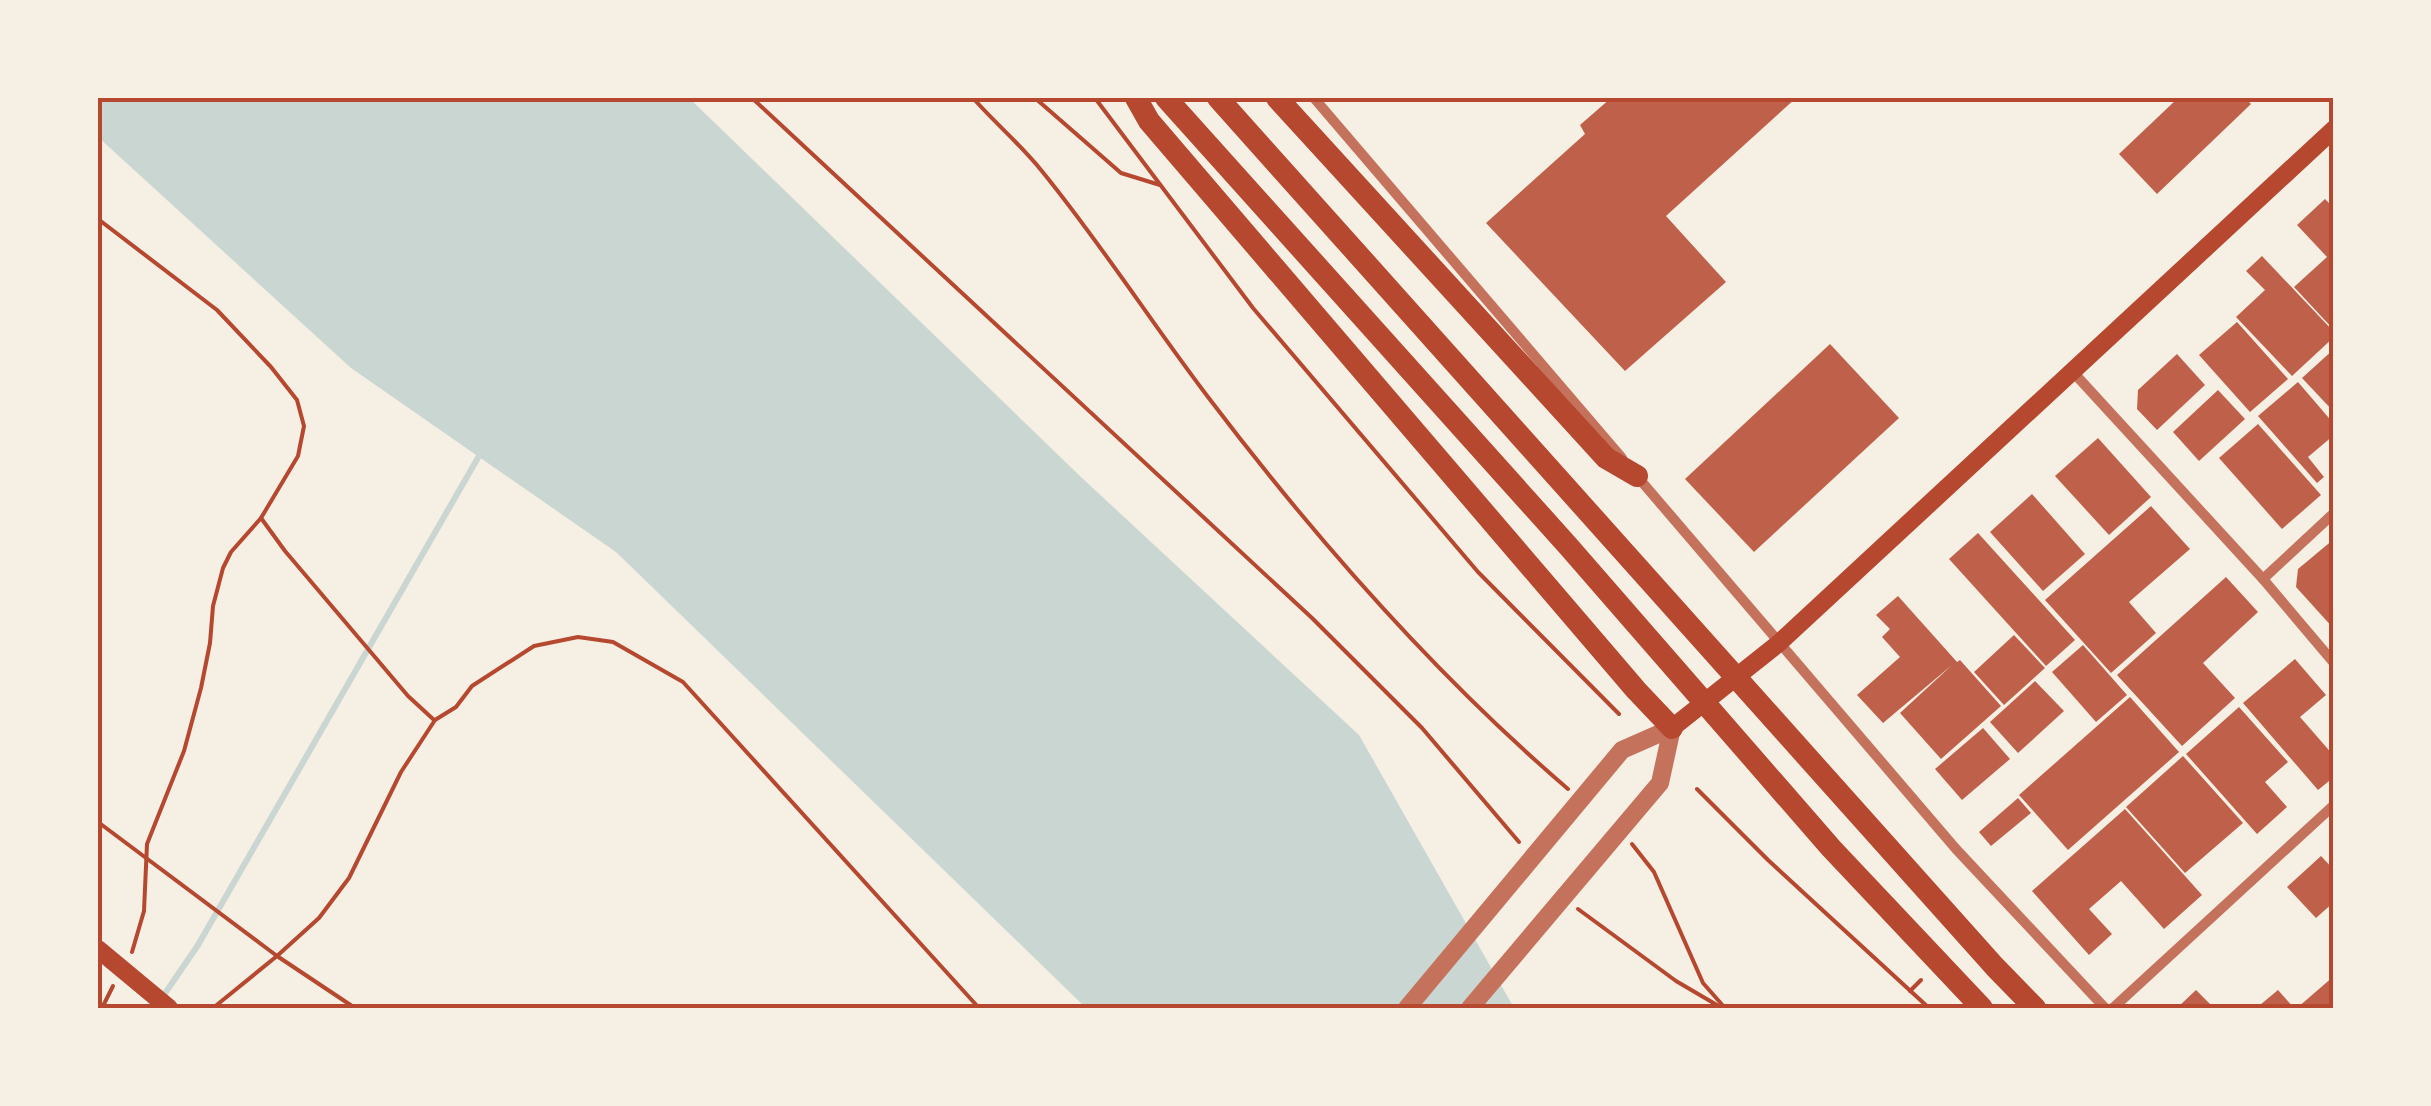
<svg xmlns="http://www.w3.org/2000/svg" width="2431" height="1106" font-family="'Crimson Pro',serif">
<rect width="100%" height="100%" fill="#f6efe4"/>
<path fill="#c9d6d2" d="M98 98H689L1082 478 1359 735 1514 1008H1086L616 552 351 368 98 137Z"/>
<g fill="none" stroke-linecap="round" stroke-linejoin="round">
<path stroke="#c9d6d2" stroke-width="6" d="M155 1008 198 945 483 449"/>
</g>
<g fill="#bf614a">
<path d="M1611 98H1796L1666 216 1726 282 1625 371 1486 223 1585 134 1580 125Z"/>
<path d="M2178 98H2245L2251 104 2157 194 2119 154Z"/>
<path d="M2325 199 2334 208V330L2294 287 2327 257 2297 225Z"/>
<path d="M2262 256 2334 332V337L2292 376 2236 317 2265 290 2246 271Z"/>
<path d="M2237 322 2288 379 2250 412 2199 355Z"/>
<path d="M1830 344 1899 418 1754 552 1685 479Z"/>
<path d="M2334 349V412L2302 378Z"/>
<path d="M2177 354 2205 385 2157 430 2137 409 2138 390Z"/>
<path d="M2298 382 2334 424V435L2308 457 2324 477 2317 483 2258 416Z"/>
<path d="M2218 390 2245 419 2199 461 2173 432Z"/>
<path d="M2258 424 2321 495 2282 529 2219 458Z"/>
<path d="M2098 438 2151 497 2109 535 2055 476Z"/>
<path d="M2032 494 2085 554 2043 591 1990 532Z"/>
<path d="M2151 506 2190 549 2129 602 2156 633 2111 673 2045 600Z"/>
<path d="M1978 533 2075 640 2046 666 1949 559Z"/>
<path d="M2334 539V629L2296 587 2298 569Z"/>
<path d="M2226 577 2258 612 2203 663 2235 698 2182 746 2117 675Z"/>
<path d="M1898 596 1957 662 1960 660 2001 706 1941 759 1900 713 1952 665 1883 723 1857 695 1900 657 1882 637 1890 629 1876 615Z"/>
<path d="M2014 635 2045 668 2004 705 1974 672Z"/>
<path d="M2083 645 2127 695 2096 722 2052 672Z"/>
<path d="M2295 659 2326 695 2300 717 2334 756V777L2318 790 2243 703Z"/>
<path d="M2035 681 2064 711 2018 753 1990 722Z"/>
<path d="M2130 697 2179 752 2068 850 2019 795Z"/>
<path d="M2239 707 2288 762 2265 782 2287 807 2257 834 2186 754Z"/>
<path d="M1983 728 2010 759 1962 800 1935 769Z"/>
<path d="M2183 756 2243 823 2185 873 2126 807Z"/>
<path d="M2018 798 2031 813 1991 846 1979 832Z"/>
<path d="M2125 809 2202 895 2164 929 2121 881 2089 909 2112 934 2089 955 2032 891Z"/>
<path d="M2321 856 2334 870V902L2316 918 2287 887Z"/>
<path d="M2334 976V1008H2297Z"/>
<path d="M2196 990 2214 1008H2177Z"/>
<path d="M2278 990 2294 1008H2263L2260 1005Z"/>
</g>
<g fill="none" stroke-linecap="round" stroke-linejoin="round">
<g stroke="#b5482f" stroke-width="4">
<path d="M752 98 1312 618 1422 728 1519 842"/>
<path d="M973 98C994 122 1020 144 1041 170 1100 242 1151 322 1208 397 1315 538 1434 674 1568 789"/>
<path d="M1035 98 1121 173 1160 185"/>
<path d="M1095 98 1253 308 1478 572 1619 714"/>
<path d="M98 219 217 310 271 367 297 400 304 426 298 456 261 518 231 552 223 568 213 606 210 643 201 688 184 751 147 844 144 911 132 952"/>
<path d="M261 518 285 551 408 696 433 719"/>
<path d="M1697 789 1768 860 1929 1008"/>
<path d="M98 822 277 956 355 1008"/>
<path d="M1632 844 1654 872 1703 983 1725 1008"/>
<path d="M1578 909 1676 981 1722 1008"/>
<path d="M1910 991 1921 980"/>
<path d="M102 1008 113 986"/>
<path d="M213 1008 277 956 319 918 349 878 401 772 435 720 456 707 472 686 534 646 578 637 613 642 683 682 979 1008"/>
</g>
<g stroke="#c5725c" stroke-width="10">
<path d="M1314 98 1622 458"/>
<path d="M2073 372 2263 579 2334 663"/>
<path d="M1636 475 1956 849 2105 1008"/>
<path d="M2263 579 2334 513"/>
<path d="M2113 1008 2334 805"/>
</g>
<g stroke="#c5725c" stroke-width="18">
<path d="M1407 1008 1622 750 1672 728"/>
<path d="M1470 1008 1660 783 1672 728"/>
</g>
<g stroke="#b5482f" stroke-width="18">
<path d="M1672 728 1779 643 2334 129"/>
<path d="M98 949 169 1008"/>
</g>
<g stroke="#b5482f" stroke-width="22">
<path d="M1136 98 1149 121 1636 690 1672 728"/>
<path d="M1166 98 1569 547 1831 848 1982 1008"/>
<path d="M1218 98 1995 967 2035 1008"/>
<path d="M1277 98 1606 458 1637 476"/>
</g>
</g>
<rect width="2431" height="1106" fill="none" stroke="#f6efe4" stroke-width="200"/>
<rect x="100" y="100" width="2231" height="906" fill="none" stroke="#b5482f" stroke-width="4"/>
</svg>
